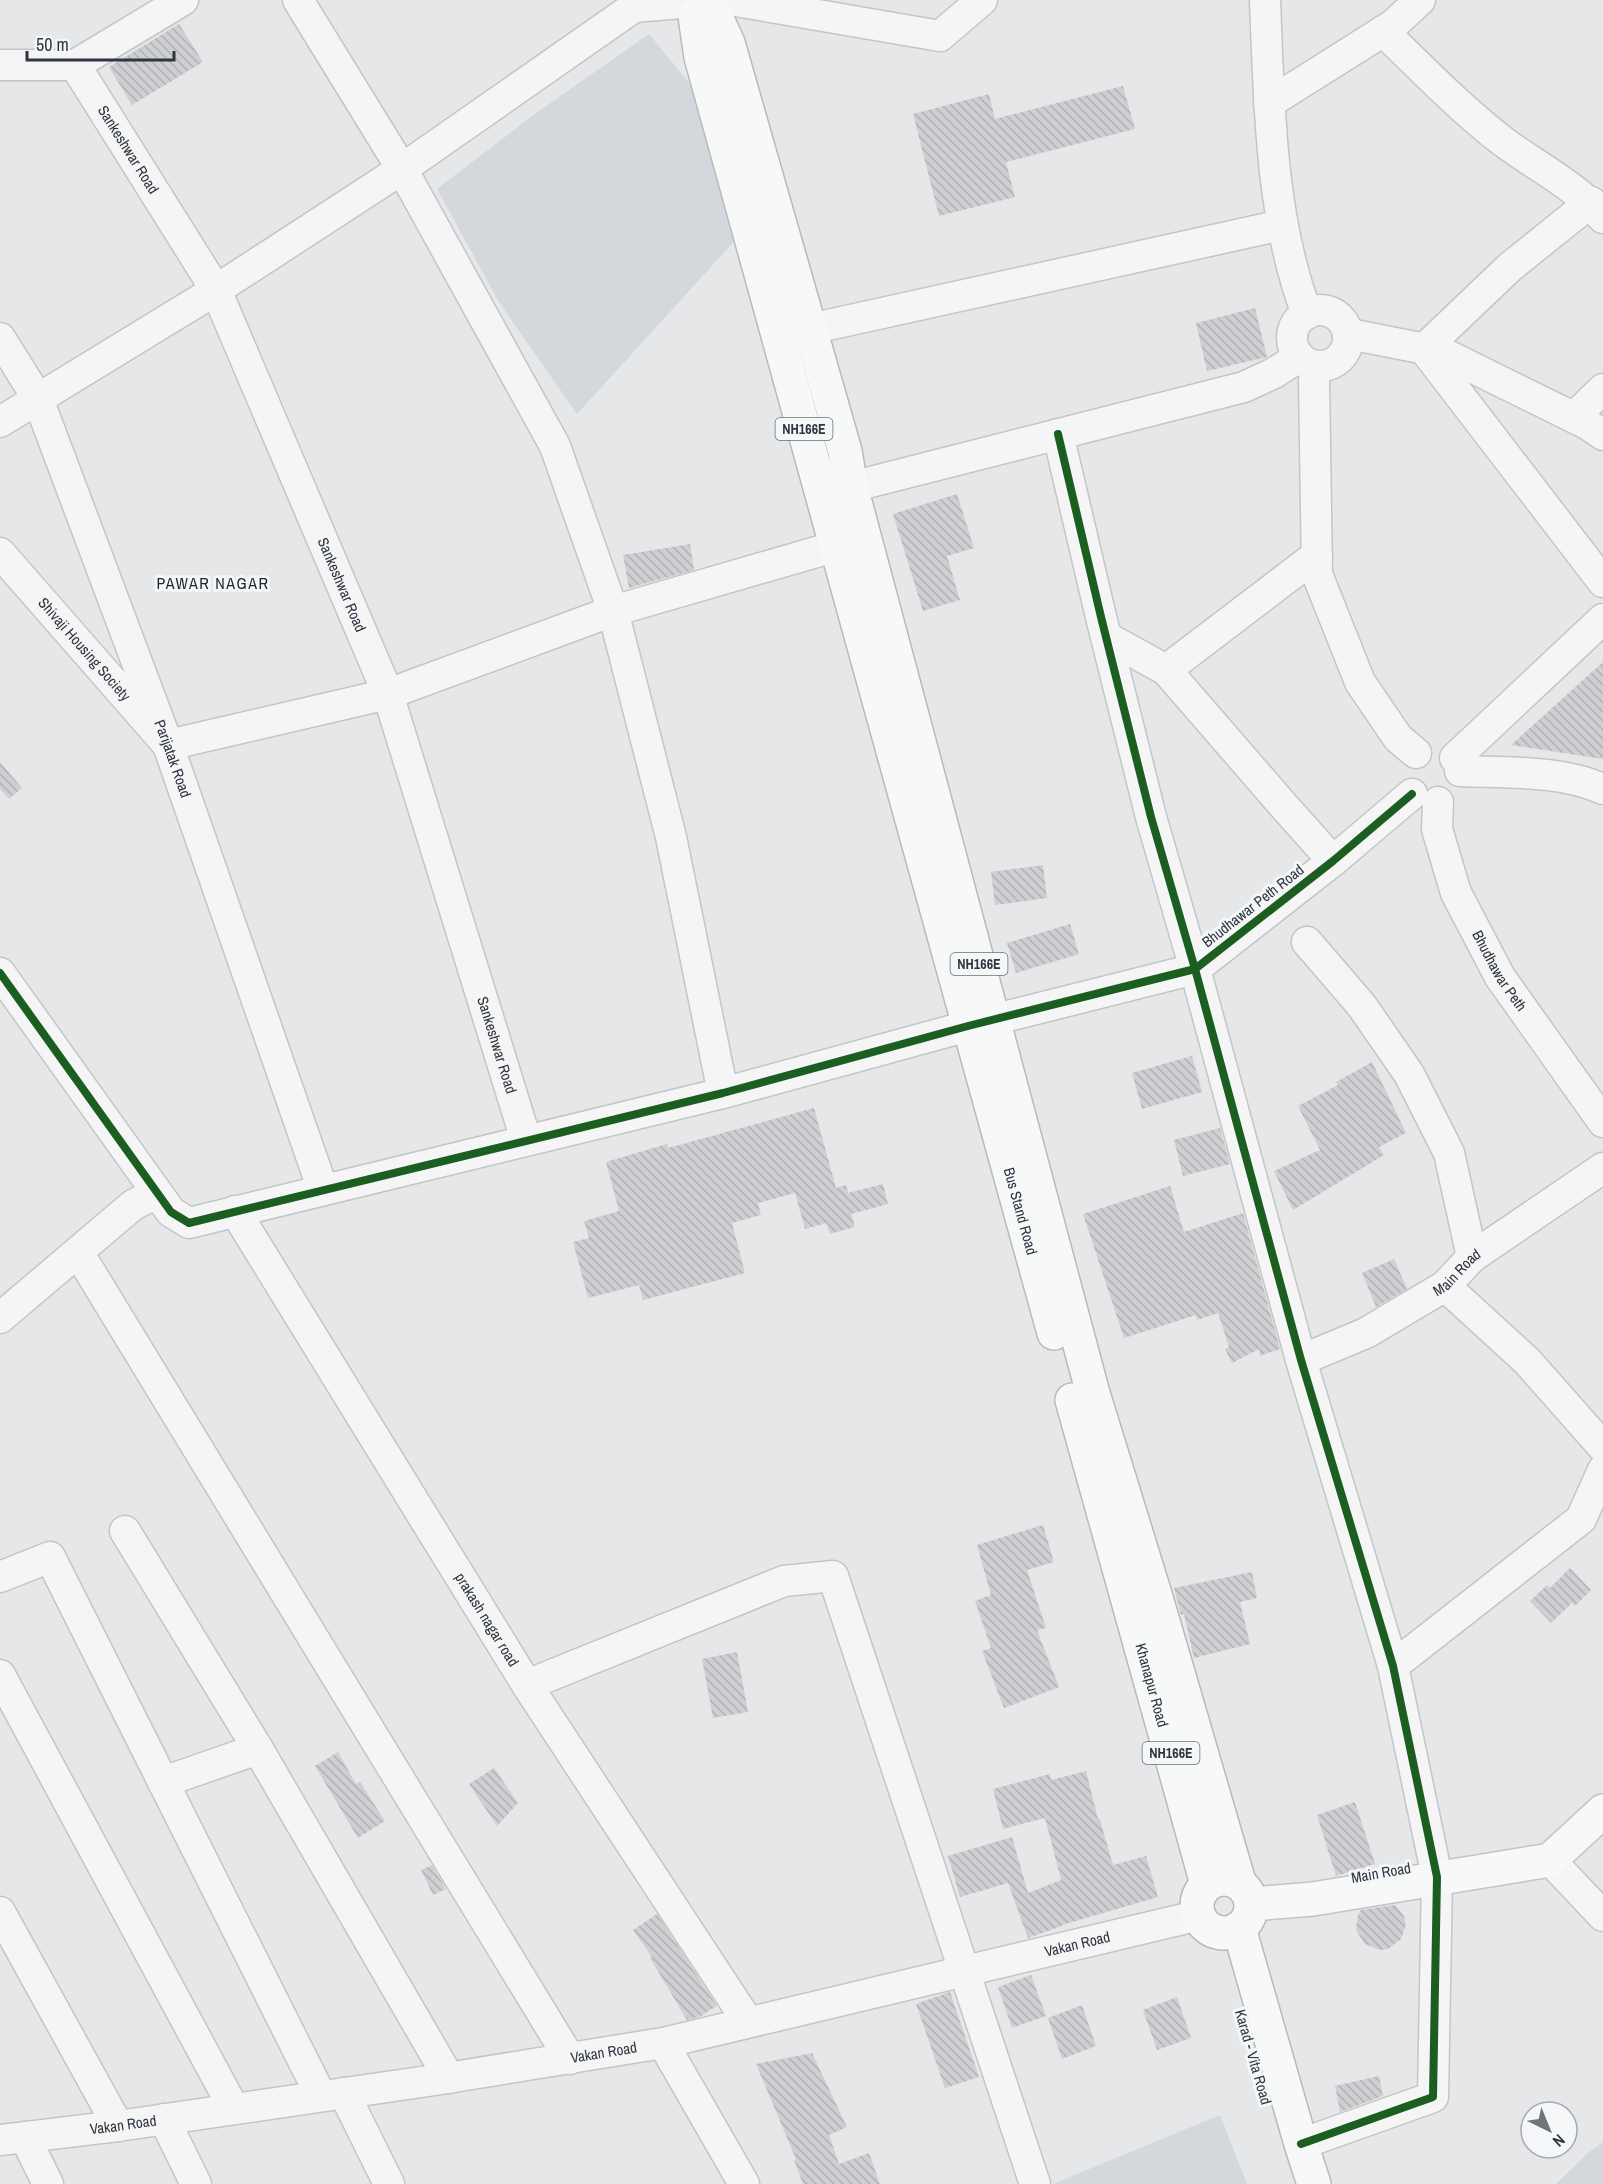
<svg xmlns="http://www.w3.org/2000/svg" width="1603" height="2184" font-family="'Archivo Narrow',sans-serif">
<defs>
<pattern id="building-back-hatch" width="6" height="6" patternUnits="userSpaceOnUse" patternTransform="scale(1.5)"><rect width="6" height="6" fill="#cecfd1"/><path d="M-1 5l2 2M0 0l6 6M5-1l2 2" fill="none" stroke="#b1b2b5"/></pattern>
</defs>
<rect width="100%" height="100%" fill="#e5e7e9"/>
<g fill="#d4d7dc">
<path d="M649 34 713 112 740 235 577 414 499 302 437 189 532 116Z"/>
<path d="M1220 2115 1247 2184H1053Z"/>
<path d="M1603 2142V2184H1556L1588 2153Z"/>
</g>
<g fill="url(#building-back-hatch)">
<path d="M179 24 203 62 132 105 109 67Z"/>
<path d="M1123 86 1135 129 1006 162 1015 197 939 216 913 114 989 94 995 119Z"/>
<path d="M1255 308 1267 357 1207 371 1196 323Z"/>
<path d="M957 494 974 548 947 556 960 600 923 611 893 514Z"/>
<path d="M690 544 694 570 629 588 623 555Z"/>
<path d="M1603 662V759L1511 745Z"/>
<path d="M0 762 22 788 9 799 0 789Z"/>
<path d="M1043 865 1047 898 995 905 991 872Z"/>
<path d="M1070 924 1079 954 1016 973 1007 943Z"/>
<path d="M1192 1056 1202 1092 1142 1109 1132 1073Z"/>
<path d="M1372 1062 1406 1133 1379 1147 1384 1155 1293 1210 1274 1171 1320 1150 1298 1106 1338 1085 1336 1082Z"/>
<path d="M814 1108 836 1188 846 1185 848 1193 883 1184 888 1204 851 1214 855 1227 830 1234 826 1223 805 1229 795 1193 758 1203 761 1215 732 1223 745 1273 643 1300 639 1285 588 1298 573 1242 589 1238 584 1221 619 1211 606 1162 667 1144 668 1148Z"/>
<path d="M1220 1128 1230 1164 1183 1176 1174 1140Z"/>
<path d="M1170 1186 1184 1232 1243 1213 1280 1349 1260 1356 1259 1349 1232 1363 1225 1349 1229 1347 1218 1313 1197 1320 1196 1315 1124 1338 1083 1214Z"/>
<path d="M1394 1259 1407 1289 1376 1307 1362 1273Z"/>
<path d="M1043 1525 1054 1562 1027 1570 1046 1628 1037 1630 1059 1687 1004 1708 982 1651 991 1648 975 1601 991 1595 977 1545Z"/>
<path d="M1570 1568 1591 1590 1575 1606 1572 1603 1551 1623 1530 1601 1547 1585 1550 1588Z"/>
<path d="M1252 1572 1257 1598 1240 1602 1250 1644 1194 1658 1184 1614 1181 1615 1174 1588Z"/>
<path d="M737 1652 748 1712 713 1718 702 1659Z"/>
<path d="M338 1752 356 1784 360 1782 385 1821 358 1838 315 1766Z"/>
<path d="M494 1768 518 1803 497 1826 469 1784Z"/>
<path d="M1086 1771 1098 1819 1100 1820 1113 1865 1146 1856 1158 1897 1062 1925V1926L1028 1938 1008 1883 960 1897 948 1856 1012 1837 1028 1893 1061 1880 1045 1818 1003 1829 993 1789 1050 1774 1051 1780Z"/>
<path d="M1355 1802 1375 1864 1336 1876 1317 1815Z"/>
<path d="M432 1865 446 1889 433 1895 421 1870Z"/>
<path d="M1395 1905 1404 1916 1406 1924 1401 1939 1388 1949 1380 1950 1365 1944 1356 1930 1358 1914 1361 1910Z"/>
<path d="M657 1914 717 2006 699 2017 687 2020 650 1958 652 1957 633 1930Z"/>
<path d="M1031 1975 1046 2016 1012 2028 998 1987Z"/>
<path d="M950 1992 979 2077 945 2088 916 2004Z"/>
<path d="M1177 1997 1191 2038 1157 2050 1143 2010Z"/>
<path d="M1082 2005 1096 2046 1062 2059 1048 2018Z"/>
<path d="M812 2053 847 2127 829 2135 839 2164 869 2153 880 2184H803L794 2160 796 2159 756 2064Z"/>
<path d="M1379 2076 1383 2096 1340 2112 1335 2086Z"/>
</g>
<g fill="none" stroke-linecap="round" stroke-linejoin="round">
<g stroke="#c3c5c7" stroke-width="33">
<g id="minor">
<path d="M298 0 402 169 555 446 613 611 671 837 723 1093"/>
<path d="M730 0 940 36 982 0"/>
<path d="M1265 0C1269 102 1270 217 1307 314"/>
<path d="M1383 31C1422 69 1459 107 1501 140 1535 166 1576 185 1603 218"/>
<path d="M0 65H75L183 0"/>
<path id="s1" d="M75 65 216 290 388 694 526 1140"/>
<path d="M1269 103 1393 25 1420 0"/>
<path d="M1591 202 1510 267 1424 349 1603 582"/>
<circle cx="1320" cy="338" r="28"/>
<path d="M787 334 1282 225"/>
<path d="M1349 334 1441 352 1587 424 1603 435"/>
<path id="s2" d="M0 338 38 399 168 745 323 1190"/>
<path d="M1316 366 1314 380 1317 574 1360 682 1398 738 1416 753"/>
<path d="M1574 417 1603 389"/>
<path d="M0 422 216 290 402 169 634 7 681 3"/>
<path d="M1058 434 1101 617 1151 817 1195 969 1301 1360 1393 1666 1437 1877 1433 2097 1301 2144"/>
<path d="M851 487 1244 387 1274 373 1299 357"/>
<path id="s3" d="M0 553 168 745 388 694 613 611 837 546"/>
<path d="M1106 637 1166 670 1283 805 1333 861"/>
<path d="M1166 670 1317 555"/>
<path d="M1455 758 1603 619"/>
<path d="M1460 771C1507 773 1560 770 1603 789"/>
<path id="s4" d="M1438 802 1437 829 1456 893 1500 977 1603 1122"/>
<path d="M1307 942 1362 1006 1409 1074 1449 1153 1472 1257"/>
<path d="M0 973 171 1212 189 1223 723 1093 968 1026 1195 969 1333 861 1412 794"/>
<path id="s5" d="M235 1211 527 1685 748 2022"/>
<path d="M78 1252 570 2059"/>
<path d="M1445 1286 1527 1361 1603 1447"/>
<path d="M0 1318 133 1205 157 1193"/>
<path id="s6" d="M1301 1360 1366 1333 1445 1286 1472 1257 1603 1168"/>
<path d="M125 1531 258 1749 449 2078"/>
<path d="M0 1577 50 1557 321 2096"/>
<path d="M1393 1666 1581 1519 1603 1470"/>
<path d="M0 1675 234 2109"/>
<path d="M527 1685 784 1581 833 1576 1035 2184"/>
<path d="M163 1782 258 1749"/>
<path d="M1550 1860 1603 1916"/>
<path d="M0 1912 118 2126"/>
<path d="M663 2043 744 2184"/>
<path d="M344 2093 389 2184"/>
<path d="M164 2119 196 2184"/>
<path d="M25 2137 48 2184"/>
<path id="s7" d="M0 2140 118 2126 435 2080 663 2043 1200 1915"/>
</g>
</g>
<g stroke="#c2c4c7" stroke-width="36">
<path id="major" d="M1252 1904 1313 1899 1550 1860 1603 1811"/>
</g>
<g stroke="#b8babd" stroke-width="36">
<g id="highway">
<path d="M711 6 728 43 845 451 851 487 1092 1390 1157 1601 1239 1882"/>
<path id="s8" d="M695 16 701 57 1054 1333"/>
<path id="s9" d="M1072 1400 1207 1884"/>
<circle cx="1224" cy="1906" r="27"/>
<path d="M1239 1928 1301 2144 1314 2184"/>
</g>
</g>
<use href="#minor" stroke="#f5f5f6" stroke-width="30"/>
<use href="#major" stroke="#f7f8f8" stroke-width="33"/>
<use href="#highway" stroke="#f7f8f8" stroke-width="33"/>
<g stroke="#f4f6f8" stroke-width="11">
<g id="cycleway">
<path d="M1058 434 1101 617 1151 817 1195 969 1301 1360 1393 1666 1437 1877 1433 2097 1301 2144"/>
<path d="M0 973 171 1212 189 1223 723 1093 968 1026 1195 969 1333 861 1412 794"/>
</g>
</g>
<use href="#cycleway" stroke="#1b5e20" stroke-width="8"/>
</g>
<g text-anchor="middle" stroke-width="6" stroke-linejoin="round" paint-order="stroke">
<g fill="#f4f6f8" stroke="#697078" stroke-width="1.5">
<rect x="775.5" y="418" width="57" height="22" rx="4.5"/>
<rect x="950.5" y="953" width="57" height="22" rx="4.5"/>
<rect x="1142.5" y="1742" width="57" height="22" rx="4.5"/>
</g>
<g font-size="14" font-weight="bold" fill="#2e3641">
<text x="804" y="434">NH166E</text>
<text x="979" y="969">NH166E</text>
<text x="1171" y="1758">NH166E</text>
</g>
<g font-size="15" fill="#2e3641" stroke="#f4f6f8">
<text dy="5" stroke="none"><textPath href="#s1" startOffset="100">Sankeshwar Road</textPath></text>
<text dy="5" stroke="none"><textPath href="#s1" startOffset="586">Sankeshwar Road</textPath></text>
<text dy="5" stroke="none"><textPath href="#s3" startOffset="128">Shivaji Housing Society</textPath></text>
<text dy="5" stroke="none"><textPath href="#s2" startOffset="456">Parijatak Road</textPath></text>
<text transform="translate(1253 906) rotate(-38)" y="5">Bhudhawar Peth Road</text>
<text dy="5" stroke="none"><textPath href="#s4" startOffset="183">Bhudhawar Peth</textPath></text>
<text dy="5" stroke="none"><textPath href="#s1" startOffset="1072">Sankeshwar Road</textPath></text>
<text dy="5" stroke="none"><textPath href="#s8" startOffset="1239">Bus Stand Road</textPath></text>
<text dy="5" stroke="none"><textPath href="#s6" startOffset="180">Main Road</textPath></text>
<text dy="5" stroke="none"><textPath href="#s5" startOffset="480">prakash nagar road</textPath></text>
<text dy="5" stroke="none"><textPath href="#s9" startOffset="296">Khanapur Road</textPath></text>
<text transform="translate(1381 1873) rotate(-10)" y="5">Main Road</text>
<text dy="5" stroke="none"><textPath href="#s7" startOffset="1096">Vakan Road</textPath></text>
<text dy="5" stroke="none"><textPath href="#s7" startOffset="610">Vakan Road</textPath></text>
<text transform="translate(1253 2057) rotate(74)" y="5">Karad - Vita Road</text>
<text dy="5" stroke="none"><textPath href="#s7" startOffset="124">Vakan Road</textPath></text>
</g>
<g font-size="16" letter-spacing="1.5" fill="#202732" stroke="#f4f6f8">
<text x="213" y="589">PAWAR NAGAR</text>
</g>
</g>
<g transform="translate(1549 2130) rotate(137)"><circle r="28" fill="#f4f6f8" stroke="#a5a9af" stroke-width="1.5"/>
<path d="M0-4.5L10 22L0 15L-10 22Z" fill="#6e747c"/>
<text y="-9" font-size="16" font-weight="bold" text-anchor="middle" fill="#2e3641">N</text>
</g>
<path d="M27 51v9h147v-9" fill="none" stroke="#2e3641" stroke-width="3"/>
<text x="36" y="51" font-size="18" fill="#2e3641" stroke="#f4f6f8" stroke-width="4.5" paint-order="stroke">50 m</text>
</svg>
